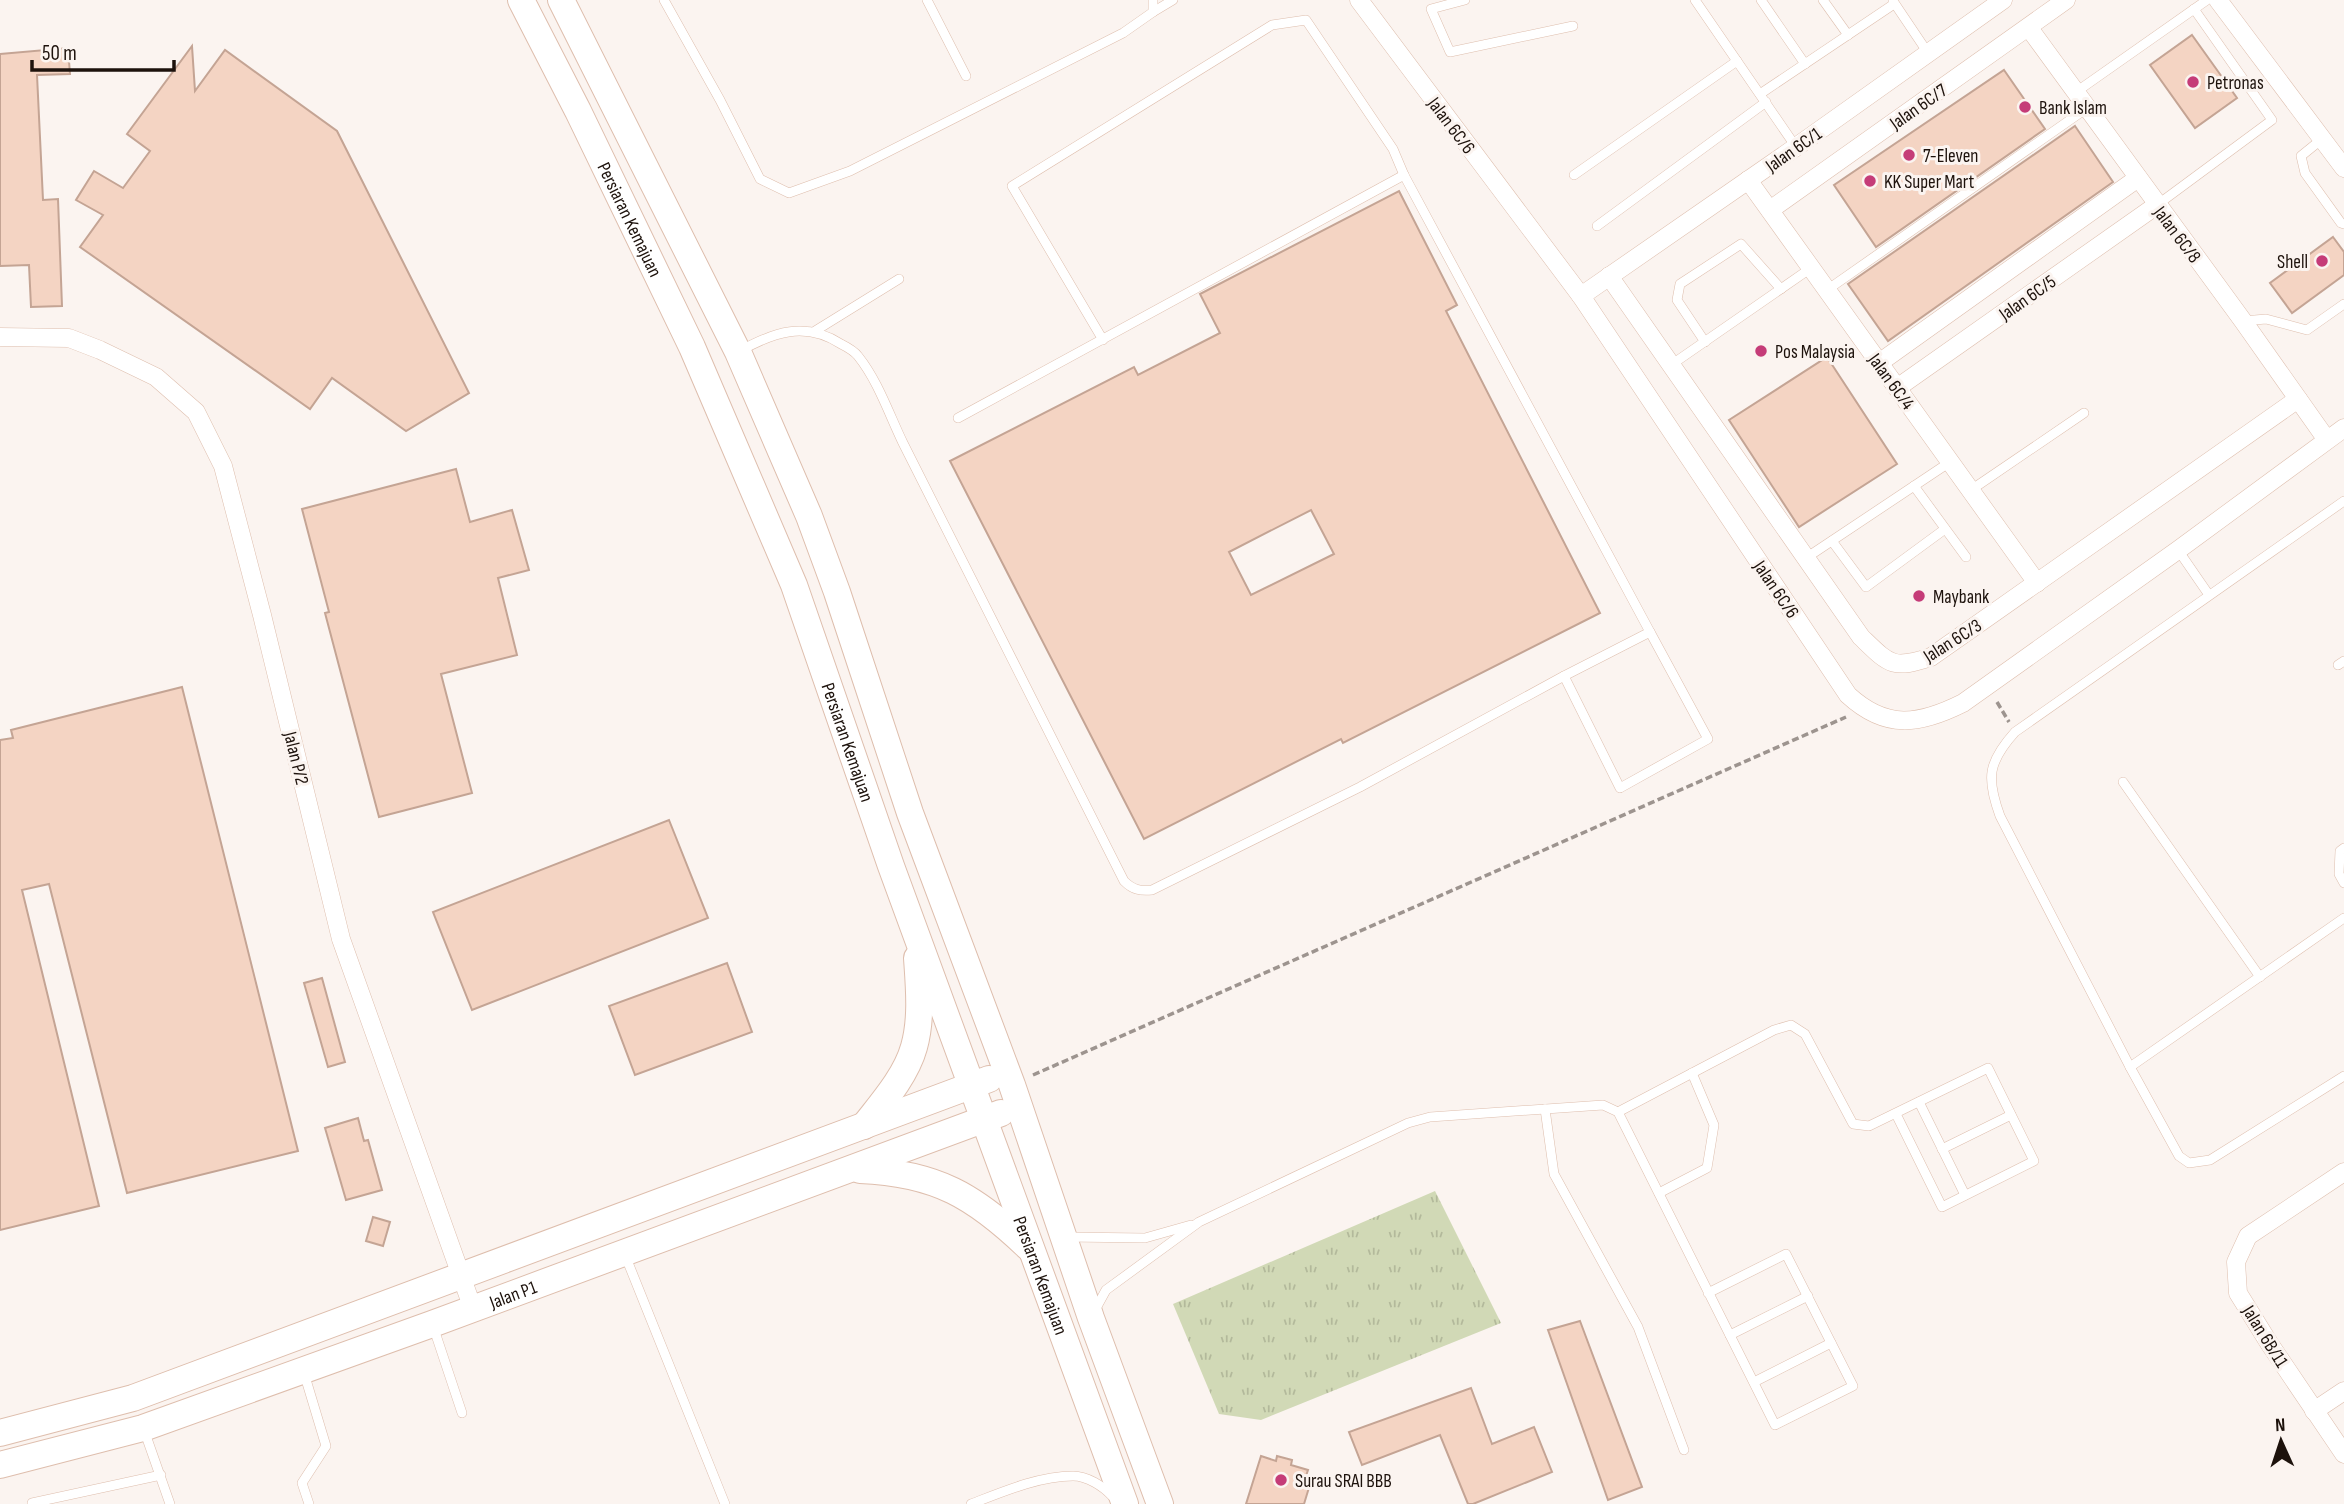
<svg xmlns="http://www.w3.org/2000/svg" width="2344" height="1504" font-family="'Sofia Sans Condensed',sans-serif">
<defs>
<pattern id="grass-tufts" width="24" height="20" patternUnits="userSpaceOnUse" patternTransform="scale(1.75)"><rect width="24" height="20" fill="#d1d9b6"/><path d="M3 7l-1-3M5 7V3M7 7l1-3M15 17l-1-3M17 17v-4M19 17l1-3" fill="none" stroke="#b3b99b"/></pattern>
</defs>
<rect width="100%" height="100%" fill="#fbf4f0"/>
<path fill="url(#grass-tufts)" d="M1435 1191 1501 1323 1261 1420 1219 1414 1173 1304Z"/>
<g fill="#f4d4c3" stroke="#c4a494" stroke-width="2" fill-rule="evenodd">
<path d="M2192 35 2237 98 2195 128 2150 65Z"/>
<path d="M192 46 195 91 225 50 337 131 469 393 406 431 332 378 310 409 80 247 103 215 76 200 94 171 123 188 150 151 127 134Z"/>
<path d="M68 48 70 74 37 75 43 200 58 199 62 306 31 307 29 265 0 266V54Z"/>
<path d="M2004 70 2045 129 1876 247 1834 185Z"/>
<path d="M2075 126 2113 182 1888 341 1848 284Z"/>
<path d="M1399 191 1457 305 1446 311 1600 613 1343 743 1341 739 1144 839 950 461 1134 367 1138 375 1220 333 1200 294ZM1311 510 1334 554 1251 595 1229 552Z"/>
<path d="M2333 237 2344 252V275L2292 313 2270 283Z"/>
<path d="M1827 357 1897 464 1799 527 1729 420Z"/>
<path d="M456 469 470 522 512 510 529 570 498 578 517 655 441 674 472 793 379 817 325 613 329 612 302 509Z"/>
<path d="M182 687 298 1151 127 1193 49 884 22 890 99 1206 0 1230V740L13 738 11 730Z"/>
<path d="M669 820 708 918 472 1010 433 912Z"/>
<path d="M727 963 752 1032 635 1075 609 1006Z"/>
<path d="M322 978 345 1062 328 1067 304 983Z"/>
<path d="M358 1118 364 1141 368 1140 382 1190 346 1200 325 1128Z"/>
<path d="M373 1217 390 1222 383 1246 366 1241Z"/>
<path d="M1580 1321 1642 1487 1608 1500 1548 1330Z"/>
<path d="M1471 1388 1492 1444 1534 1427 1552 1472 1473 1504H1468L1440 1435 1362 1465 1349 1432Z"/>
<path d="M1261 1456 1276 1461 1277 1456 1292 1460 1291 1465 1308 1470 1305 1479 1311 1481 1304 1504H1246Z"/>
</g>
<g fill="none" stroke-linecap="round" stroke-linejoin="round">
<g stroke="#debead" stroke-width="10">
<g id="lane">
<path d="M664 0 720 100 760 179 789 193 850 171 1123 33 1153 12V0"/>
<path d="M927 0 966 76"/>
<path d="M1465 0 1431 9 1450 52 1573 26"/>
<path d="M1695 0 1796 147"/>
<path d="M1761 0 1805 64"/>
<path d="M1823 0 1848 35"/>
<path d="M1893 1 1928 53"/>
<path d="M1153 12 1173 0"/>
<path d="M2076 92 2207 0"/>
<path d="M1760 94 1894 4"/>
<path d="M2322 139 2301 156 2305 173 2341 223 2344 224"/>
<path d="M1574 175 1737 61"/>
<path d="M2157 205 2272 120 2194 9"/>
<path d="M1597 226 1766 102"/>
<path d="M1827 290 2087 108"/>
<path d="M2243 321 2266 319 2307 330 2344 304"/>
<path d="M815 331 899 279"/>
<path d="M1705 342 1677 300 1680 284 1741 244 1781 289"/>
<path d="M740 351C774 332 805 321 841 344 847 347 854 351 858 356 878 381 889 414 903 443L1124 881C1133 890 1140 891 1152 890L1360 787 1564 676 1650 632 1404 175 1393 149 1306 20 1272 25 1012 186 1103 340"/>
<path d="M1671 365 1811 268"/>
<path d="M958 418 1404 175"/>
<path d="M1914 486 1966 557"/>
<path d="M1971 490 2084 413"/>
<path d="M2344 501 2015 732C1988 762 1986 778 2000 816L2130 1067 2179 1156 2189 1163 2210 1160 2344 1076"/>
<path d="M1832 541 1866 587 1945 529"/>
<path d="M2178 550 2209 595"/>
<path d="M1806 558 1950 462"/>
<path d="M2338 665 2344 661"/>
<path d="M1564 676 1620 788 1708 739 1650 632"/>
<path d="M2123 782 2260 977"/>
<path d="M2344 848 2340 851 2339 874 2344 883"/>
<path d="M2130 1067 2344 918"/>
<path d="M1919 1102 1965 1195"/>
<path d="M1545 1109 1554 1174 1638 1327 1684 1450"/>
<path d="M1618 1112 1774 1030 1791 1025 1805 1034 1853 1124 1869 1126 1988 1068 2034 1161 1942 1207 1896 1114"/>
<path d="M1942 1149 2011 1115"/>
<path d="M1659 1193 1707 1168 1714 1125 1692 1073"/>
<path d="M1067 1237 1145 1238 1191 1225"/>
<path d="M625 1255 725 1504"/>
<path d="M1095 1310 1106 1290 1199 1222 1408 1123 1430 1117 1603 1105 1618 1112 1775 1425 1853 1386 1786 1254 1708 1293"/>
<path d="M433 1326 462 1413"/>
<path d="M1730 1335 1808 1296"/>
<path d="M304 1373 326 1446 302 1483 309 1504"/>
<path d="M1754 1382 1831 1343"/>
<path d="M144 1430 170 1504"/>
<path d="M32 1503 161 1475"/>
<path d="M971 1504C1002 1492 1039 1476 1073 1476 1087 1476 1103 1486 1112 1496"/>
</g>
</g>
<g stroke="#debead" stroke-width="19">
<g id="street">
<path d="M1359 0 1581 296 1848 695C1886 730 1919 725 1963 703L2178 550 2344 428"/>
<path d="M2218 0 2344 168"/>
<path d="M2029 28 2243 321 2327 440"/>
<path d="M1748 180 2037 583"/>
<path d="M1770 210 2066 0"/>
<path d="M1609 276 1861 637C1889 664 1892 670 1931 657L2298 399"/>
<path d="M1581 296 1796 147 2003 0"/>
<path d="M0 337 69 338 100 350 156 377 196 412 223 466 262 615 341 939 473 1309"/>
<path d="M1879 363 2138 178"/>
<path d="M1897 388 2157 205"/>
<path d="M2344 1172 2248 1236 2236 1262 2238 1293 2269 1343 2344 1454"/>
<path d="M2314 1411 2344 1391"/>
</g>
</g>
<g stroke="#debead" stroke-width="28">
<g id="secondary">
<path id="s1" d="M521 0 578 111 692 347 794 585 891 866 1125 1504"/>
<path d="M561 0 738 352 809 516 837 592 910 813 1012 1085 1091 1318 1160 1504"/>
<path d="M864 1126C882 1103 906 1076 914 1047 922 1019 919 987 917 958"/>
<path d="M860 1170C936 1173 975 1196 1029 1248"/>
<path d="M0 1433 133 1398 989 1079"/>
<path id="s2" d="M0 1465 143 1428 432 1324 1001 1113"/>
</g>
</g>
<g stroke="#9d948f" stroke-width="3.5" stroke-dasharray="7 3.5" stroke-linecap="butt">
<path d="M1997 702 2009 722"/>
<path d="M1033 1075 1846 717"/>
</g>
<use href="#lane" stroke="#fff" stroke-width="9"/>
<use href="#street" stroke="#fff" stroke-width="18"/>
<use href="#secondary" stroke="#fff" stroke-width="26"/>
</g>
<g fill="#c53c78" stroke="#fbf4f0" stroke-width="2.5">
<circle cx="2193" cy="82" r="7"/>
<circle cx="2025" cy="107" r="7"/>
<circle cx="1909" cy="155" r="7"/>
<circle cx="1870" cy="181" r="7"/>
<circle cx="2322" cy="261" r="7"/>
<circle cx="1761" cy="351" r="7"/>
<circle cx="1919" cy="596" r="7"/>
<circle cx="1281" cy="1480" r="7"/>
</g>
<g text-anchor="middle" stroke-width="6" stroke-linejoin="round" paint-order="stroke">
<g font-size="19" fill="#1d120c" stroke="#fbf4f0" text-anchor="start">
<text x="2207" y="89">Petronas</text>
<text x="2039" y="114">Bank Islam</text>
<text x="1923" y="162">7-Eleven</text>
<text x="1884" y="188">KK Super Mart</text>
<text x="2308" y="268" text-anchor="end">Shell</text>
<text x="1775" y="358">Pos Malaysia</text>
<text x="1933" y="603">Maybank</text>
<text x="1295" y="1487">Surau SRAI BBB</text>
</g>
<g font-size="19" fill="#1d120c" stroke="#fbf4f0">
<text transform="translate(1918 106) rotate(-35)" y="7">Jalan 6C/7</text>
<text transform="translate(1452 125) rotate(53)" y="7">Jalan 6C/6</text>
<text transform="translate(1793 149) rotate(-35)" y="7">Jalan 6C/1</text>
<text dy="7" stroke="none"><textPath href="#s1" startOffset="245">Persiaran Kemajuan</textPath></text>
<text transform="translate(2178 234) rotate(53)" y="7">Jalan 6C/8</text>
<text transform="translate(2027 297) rotate(-35)" y="7">Jalan 6C/5</text>
<text transform="translate(1892 381) rotate(54)" y="7">Jalan 6C/4</text>
<text transform="translate(1777 589) rotate(56)" y="7">Jalan 6C/6</text>
<text transform="translate(1952 640) rotate(-32)" y="7">Jalan 6C/3</text>
<text dy="7" stroke="none"><textPath href="#s1" startOffset="812">Persiaran Kemajuan</textPath></text>
<text transform="translate(297 758) rotate(76)" y="7">Jalan P/2</text>
<text dy="7" stroke="none"><textPath href="#s1" startOffset="1379">Persiaran Kemajuan</textPath></text>
<text dy="7" stroke="none"><textPath href="#s2" startOffset="541">Jalan P1</textPath></text>
<text transform="translate(2266 1336) rotate(58)" y="7">Jalan 6B/11</text>
</g>
</g>
<g transform="translate(2281 1441) rotate(357)" stroke="#fbf4f0" stroke-width="5" paint-order="stroke">
<path d="M0-5L12 26L0 18L-12 26Z" fill="#1d120c"/>
<text y="-10" font-size="19" font-weight="bold" text-anchor="middle" fill="#1d120c">N</text>
</g>
<path d="M32 60v10h142v-10" fill="none" stroke="#1d120c" stroke-width="3.5"/>
<text x="42" y="60" font-size="21" fill="#1d120c" stroke="#fbf4f0" stroke-width="5" paint-order="stroke">50 m</text>
</svg>
